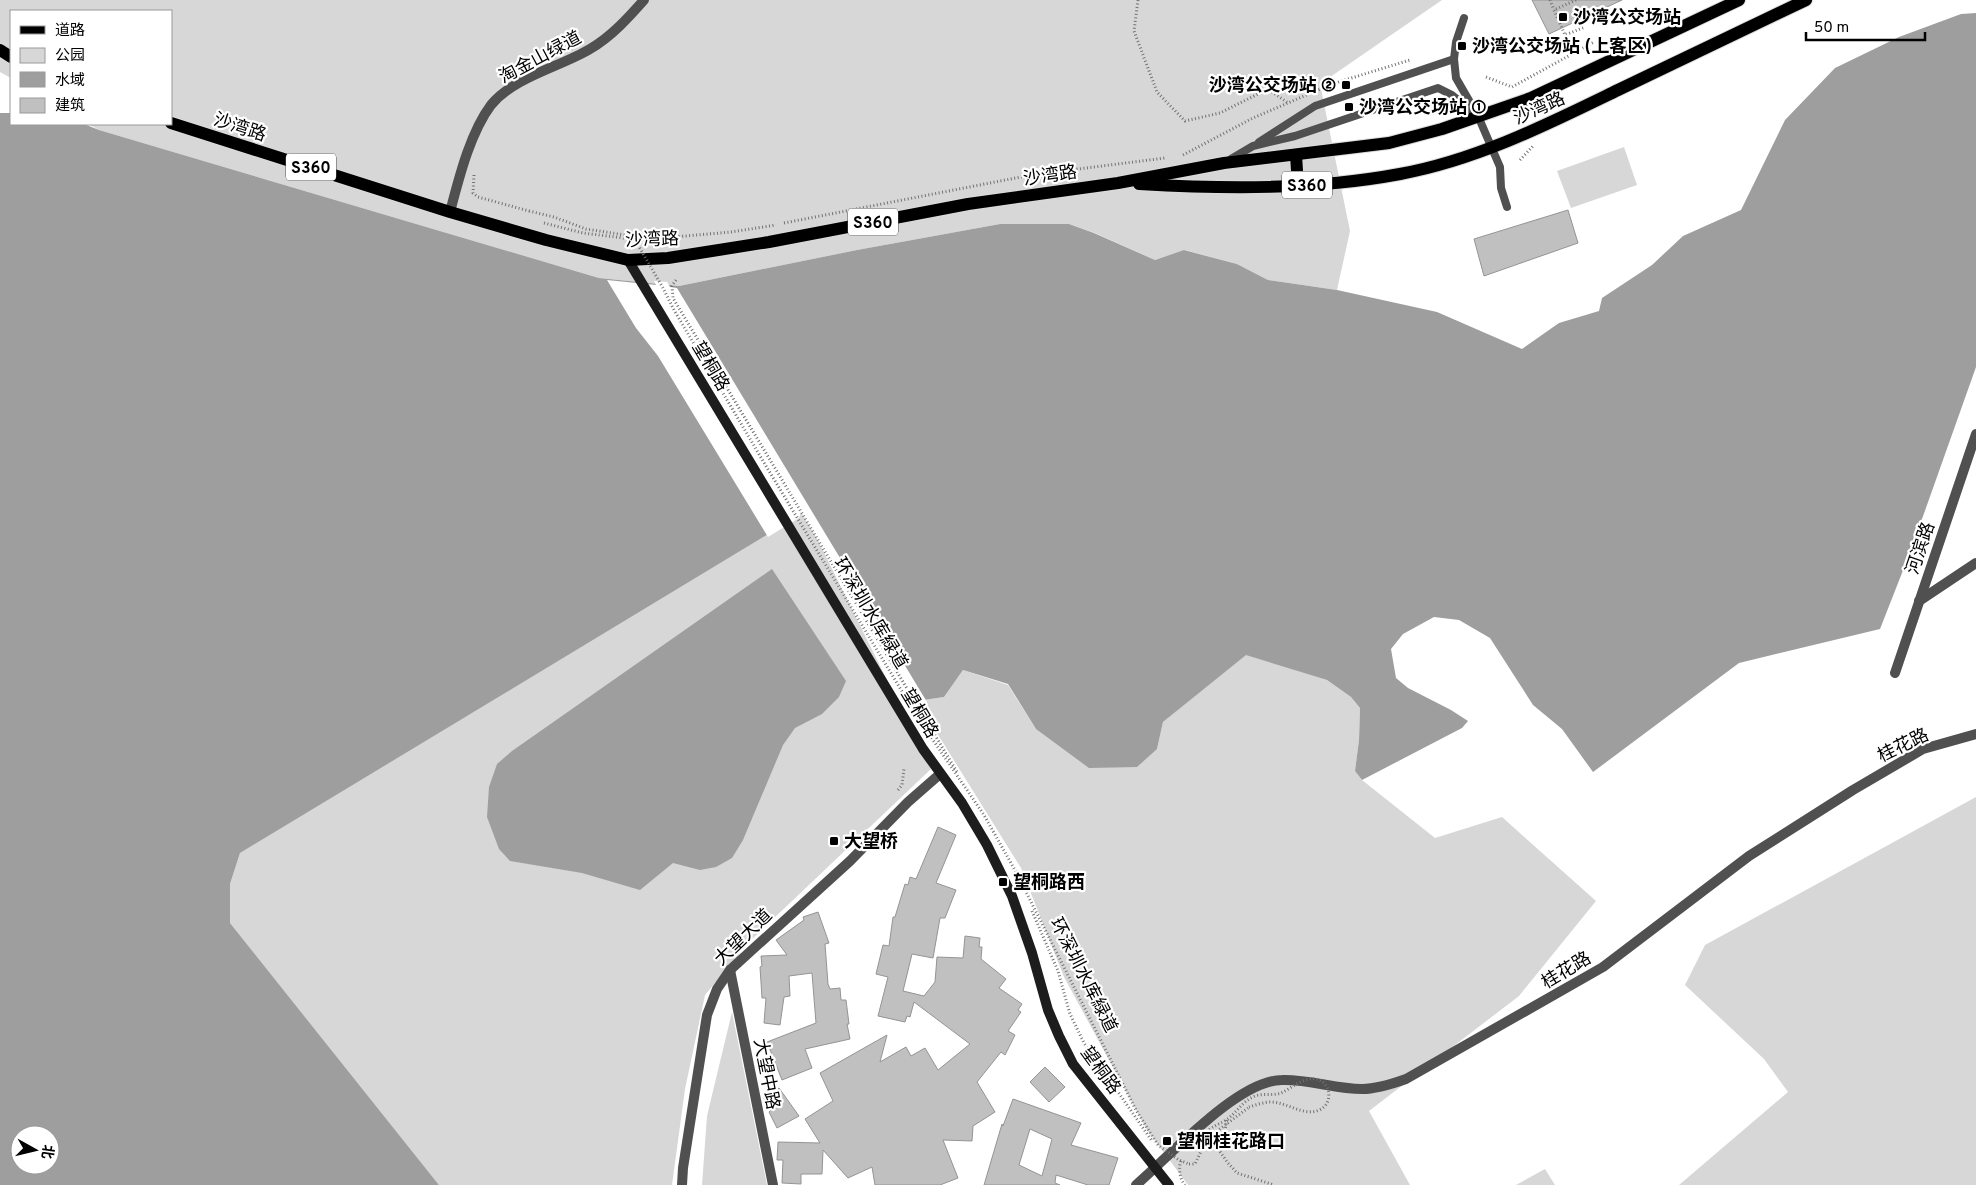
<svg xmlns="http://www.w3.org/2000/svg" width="1976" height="1185" font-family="Overpass,'Noto Sans SC',sans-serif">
<rect width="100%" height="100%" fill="#fff"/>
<g fill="#d7d7d7">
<path d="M0 0H1442L1320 84 1350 231 1337 290 1268 280 1237 264 1185 250 1155 260 1095 233 1069 224H1000L857 250 679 286 599 278 99 130 88 124H171V11H11V78L0 72Z"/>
<path d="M1624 147 1637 185 1571 208 1557 171Z"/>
<path d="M801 506 931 769 751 940 705 995 685 1089 672 1185H439L230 923V884L240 853Z"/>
<path d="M1246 654 1327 680 1351 697 1360 708 1359 740 1355 771 1362 780 1435 838 1502 817 1596 901 1519 996 1369 1111 1410 1185H1188L1147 1130 1064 977 1021 868 917 701 944 697 963 670 1008 685 1036 729 1157 749 1163 722Z"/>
<path d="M1976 797V1185H1679L1788 1092 1764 1059 1685 985 1705 945Z"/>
<path d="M732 1012 767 1185H702L707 1116Z"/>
<path d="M1545 1169 1555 1185H1516Z"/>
</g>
<g fill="#9e9e9e" fill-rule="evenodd">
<path d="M1976 13V367L1911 550 1880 629 1739 663 1593 772 1562 729 1533 705 1490 638 1459 620 1434 617 1403 634 1391 649 1396 678 1408 688 1451 710 1468 721 1462 728 1362 780 1355 771 1359 740 1360 708 1351 697 1327 680 1246 655 1163 722 1157 749 1137 767 1089 768 1036 729 1008 684 963 670 944 697 917 701 801 507 798 516 240 853 230 884V923L439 1185H0V113H11V124H84L99 130 599 278 679 286 857 250 1000 224H1069L1094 233 1155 260 1184 250 1237 264 1268 280 1337 290 1437 312 1522 349 1559 323 1599 311 1602 298 1652 265 1683 236 1741 210 1785 120 1835 68 1899 37 1961 14ZM20 1135H50V1165H20Z"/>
<path d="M772 569 846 681 839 697 822 714 795 728 783 745 743 840 732 858 716 867 700 870 673 863 640 890 582 873 510 861 499 849 487 817 489 787 497 764 512 751Z"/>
</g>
<path fill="#fff" d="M607 280 656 285 654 281 667 282 670 287 677 288 927 702H915L801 512 799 518 768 537 658 356 636 328Z"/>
<g fill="#c0c0c0" stroke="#949494" fill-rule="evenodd">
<path d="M1532 0H1622L1549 34Z"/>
<path d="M1568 210 1578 243 1484 276 1474 239Z"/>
<path d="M938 827 956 835 936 883 956 890 945 918H940L933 958 912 954 903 991 924 996 935 982 937 957 963 958 965 936 980 938 979 947H982L981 959 1006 979 999 988 1022 1004 1018 1010 1021 1012 1008 1031 1015 1035 1005 1055 1001 1052 977 1082 995 1112 973 1126 972 1141 943 1140 958 1178 940 1185H875L872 1167 848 1178 823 1150 822 1174H801V1184L782 1183 783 1160H777L778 1142 820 1143 805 1119 833 1101 820 1073 887 1035 880 1062 906 1047 911 1056 925 1048 938 1070 970 1044 914 1002 910 1017 907 1016 905 1022 878 1016 888 977 876 974 883 945 889 946 893 917H895L905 884 908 885 910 877 916 879Z"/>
<path d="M818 912 829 943 825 944 828 984 830 989 840 988 841 1000H846L849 1024H847L850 1039 805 1049 812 1068 782 1080 767 1042 816 1023 812 973 789 976 790 996 784 997 780 1025 764 1023 766 998H762L760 967 762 966 761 956 787 955 776 940 804 920 803 917Z"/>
<path d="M1045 1067 1065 1087 1049 1102 1030 1082Z"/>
<path d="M779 1088 799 1116 777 1128 769 1112 771 1110 764 1098Z"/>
<path d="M1013 1099 1081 1123 1071 1145 1118 1158 1109 1185H1088L1056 1175 1055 1183 1060 1185H984L1002 1124 1003 1126ZM1030 1129 1052 1139 1042 1176 1019 1165Z"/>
</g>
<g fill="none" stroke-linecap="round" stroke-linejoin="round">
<g stroke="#dbdbdb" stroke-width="14">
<g id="primary">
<path d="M0 50 11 57"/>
<path d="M171 123 450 212 546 240 628 260 668 258 769 242 968 204 1118 183 1224 163 1389 143 1442 129 1531 98 1739 0"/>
<path d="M1296 155 1298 186"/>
<path d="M1139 184C1226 189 1314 190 1400 174 1477 160 1548 124 1618 90 1681 60 1744 30 1806 0"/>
</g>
</g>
<g stroke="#727272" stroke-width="3" stroke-dasharray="1 2.5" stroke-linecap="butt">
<path d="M1138 0 1134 31 1157 92 1185 121 1220 113 1268 89 1288 103"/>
<path d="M1550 0 1554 10"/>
<path d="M1576 0 1554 10 1565 35 1585 27"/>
<path d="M1486 77 1512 87 1594 42"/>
<path d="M1183 155 1253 118 1332 84 1410 60"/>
<path d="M1520 160 1533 146"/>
<path d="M474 175 473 193 478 197 529 211"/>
<path d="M544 223 583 233 640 240 731 232 776 225"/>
<path d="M784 223 1031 175 1165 158"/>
<path d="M676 280 672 286 673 298 957 772"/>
<path d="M898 790 902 785 904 769"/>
<path d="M1032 911 1058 971 1070 1014 1084 1043 1152 1141"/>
<path d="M1216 1146 1228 1163 1237 1173 1274 1185"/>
<path d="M1181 1161C1178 1169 1180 1179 1185 1185"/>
<path d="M1189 1164H1195L1204 1145 1217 1131 1248 1108"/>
</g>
<g stroke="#505050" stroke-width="8">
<path d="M1464 18 1456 42 1454 59 1456 78 1478 116 1500 167 1501 188 1507 207"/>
<path d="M1259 142 1315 106 1454 59"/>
<path d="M1231 159 1253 146 1295 136 1438 88 1452 95 1478 116"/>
</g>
<g stroke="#505050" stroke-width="10">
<path d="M450 212C459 178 470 133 491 105 514 77 560 67 590 49 611 37 629 17 644 0"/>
<path d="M1919 601 1976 563"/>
<path d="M1895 673 1976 434"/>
<path d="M730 970 773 1185"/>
<path d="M1136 1185C1170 1156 1238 1080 1282 1080 1309 1079 1335 1089 1362 1089 1377 1089 1392 1084 1406 1079L1603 967 1749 856 1853 790 1923 749 1976 734"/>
</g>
<path stroke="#505050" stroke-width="10" d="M682 1185 683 1168 707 1015 717 989 730 970 850 861 908 802 940 774"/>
<path stroke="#1d1d1d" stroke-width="10" d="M628 260 923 749 962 803 987 845 1012 896 1032 953 1048 1010 1059 1036 1073 1064 1169 1185"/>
<use href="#primary" stroke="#000" stroke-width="12"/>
<g stroke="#727272" stroke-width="3" stroke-dasharray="1 2.5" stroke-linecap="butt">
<path d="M529 211 554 217 586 229 625 235 638 245 663 288 674 310 766 466 918 718 984 815 1016 872 1136 1110 1158 1145 1179 1160 1189 1164"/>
<path d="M1227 1120C1225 1132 1222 1142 1211 1148L1204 1145 1202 1138C1209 1127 1216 1126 1226 1120 1237 1113 1242 1101 1255 1096 1263 1093 1273 1096 1281 1093 1292 1088 1303 1077 1316 1079 1331 1082 1334 1104 1319 1110 1304 1117 1287 1102 1271 1102 1264 1102 1256 1105 1249 1107"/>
</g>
</g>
<g fill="#000" stroke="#fff" stroke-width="2">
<rect x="1558" y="12" width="10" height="10" rx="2.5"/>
<rect x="1457" y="41" width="10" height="10" rx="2.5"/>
<rect x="1341" y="80" width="10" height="10" rx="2.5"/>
<rect x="1344" y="102" width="10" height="10" rx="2.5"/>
<rect x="829" y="836" width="10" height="10" rx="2.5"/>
<rect x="998" y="877" width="10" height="10" rx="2.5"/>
<rect x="1162" y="1136" width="10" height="10" rx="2.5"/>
</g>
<g text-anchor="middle" stroke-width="4.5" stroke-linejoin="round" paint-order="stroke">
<g fill="#fff" stroke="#4c4c4c" stroke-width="1">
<rect x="286" y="153.5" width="50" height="27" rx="4"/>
<rect x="1282" y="171.5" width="50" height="27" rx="4"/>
<rect x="848" y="208.5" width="50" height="27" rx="4"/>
</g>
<g font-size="16" font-weight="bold" fill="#000">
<text x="311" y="173">S360</text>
<text x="1307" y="191">S360</text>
<text x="873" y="228">S360</text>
</g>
<g font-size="18" font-weight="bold" fill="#000" stroke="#fff" text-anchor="start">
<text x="1573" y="23">沙湾公交场站</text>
<text x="1472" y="52">沙湾公交场站 (上客区)</text>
<text x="1336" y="91" text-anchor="end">沙湾公交场站 ②</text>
<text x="1359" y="113">沙湾公交场站 ①</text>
<text x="844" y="847">大望桥</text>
<text x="1013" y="888">望桐路西</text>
<text x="1177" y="1147">望桐桂花路口</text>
</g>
<g font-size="18" fill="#000" stroke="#fff">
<text transform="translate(540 57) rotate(-28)" y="6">淘金山绿道</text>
<text transform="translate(1539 108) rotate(-24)" y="6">沙湾路</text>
<text transform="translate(240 127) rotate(18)" y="6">沙湾路</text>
<text transform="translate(1050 175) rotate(-8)" y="6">沙湾路</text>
<text transform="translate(652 239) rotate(-2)" y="6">沙湾路</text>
<text transform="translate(711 366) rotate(59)" y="6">望桐路</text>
<text transform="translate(1920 548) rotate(-71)" y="6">河滨路</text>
<text transform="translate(871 613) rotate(59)" y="6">环深圳水库緑道</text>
<text transform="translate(920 713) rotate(59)" y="6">望桐路</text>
<text transform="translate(1903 745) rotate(-26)" y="6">桂花路</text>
<text transform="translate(743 937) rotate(-44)" y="6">大望大道</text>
<text transform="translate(1566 970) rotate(-31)" y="6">桂花路</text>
<text transform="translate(1084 975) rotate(63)" y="6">环深圳水库緑道</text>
<text transform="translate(1101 1070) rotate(54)" y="6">望桐路</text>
<text transform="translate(767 1074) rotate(79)" y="6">大望中路</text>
</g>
</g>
<rect x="10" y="10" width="162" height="115" fill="#ffffff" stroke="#999999"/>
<rect x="20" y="26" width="25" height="8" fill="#000000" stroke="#999999"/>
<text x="55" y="35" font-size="15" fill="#000000">道路</text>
<rect x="20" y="48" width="25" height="15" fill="#d7d7d7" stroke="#999999"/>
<text x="55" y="60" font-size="15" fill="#000000">公园</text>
<rect x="20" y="72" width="25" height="15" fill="#9e9e9e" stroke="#999999"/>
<text x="55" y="85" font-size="15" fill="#000000">水域</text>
<rect x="20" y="98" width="25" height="15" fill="#c0c0c0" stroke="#999999"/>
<text x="55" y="110" font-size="15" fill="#000000">建筑</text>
<g transform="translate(35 1150) rotate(98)"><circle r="24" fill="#ffffff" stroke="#999999"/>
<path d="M0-4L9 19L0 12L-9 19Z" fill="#000000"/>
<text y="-8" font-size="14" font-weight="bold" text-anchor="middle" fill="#000000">北</text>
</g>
<path d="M1806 32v8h119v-8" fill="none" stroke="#000000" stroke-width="2.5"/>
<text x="1814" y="32" font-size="15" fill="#000000" stroke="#ffffff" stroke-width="4" paint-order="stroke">50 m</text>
</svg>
